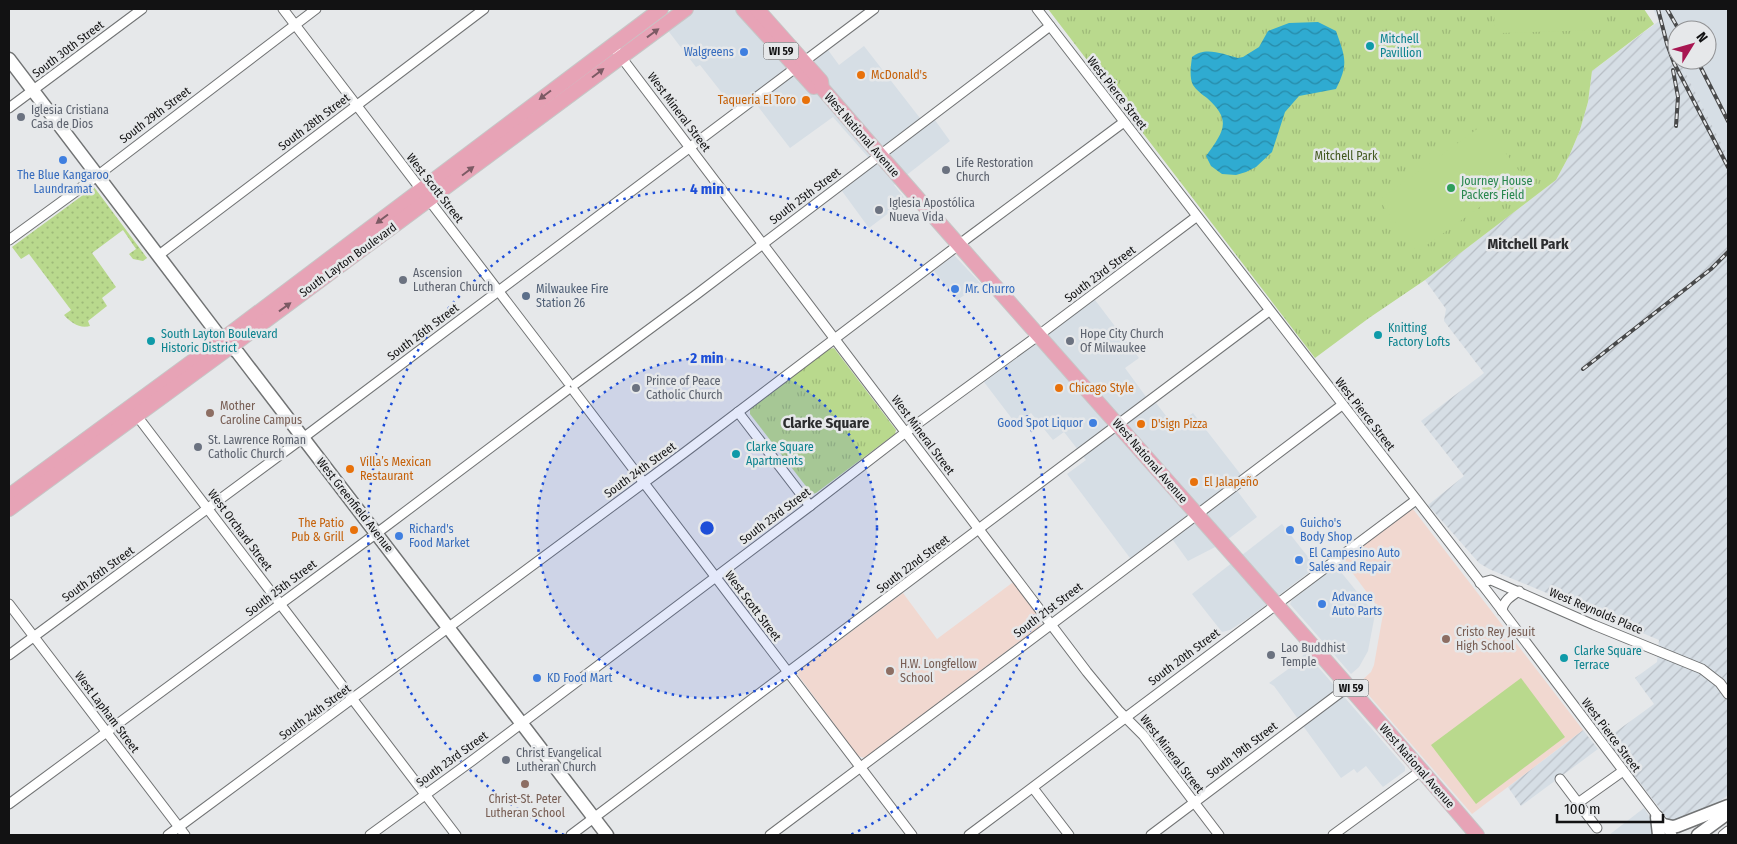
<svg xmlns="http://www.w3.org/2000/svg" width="1737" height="844" font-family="'Fira Sans Condensed',sans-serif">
<defs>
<pattern id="industrial-furrows" width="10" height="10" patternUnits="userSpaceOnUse" patternTransform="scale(1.25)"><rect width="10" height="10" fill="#d6dee5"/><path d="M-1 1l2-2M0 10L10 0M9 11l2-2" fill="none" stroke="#b7bdc4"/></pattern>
<pattern id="grass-dots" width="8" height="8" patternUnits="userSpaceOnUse" patternTransform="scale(1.25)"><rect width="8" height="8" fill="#b9d98d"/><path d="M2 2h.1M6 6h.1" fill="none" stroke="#9eb979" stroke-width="1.8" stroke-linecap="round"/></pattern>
<pattern id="park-tufts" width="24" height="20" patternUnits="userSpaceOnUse" patternTransform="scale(1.25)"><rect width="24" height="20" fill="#b9d98d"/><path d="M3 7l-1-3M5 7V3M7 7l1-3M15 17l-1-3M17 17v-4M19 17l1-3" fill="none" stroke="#9eb979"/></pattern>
<pattern id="water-waves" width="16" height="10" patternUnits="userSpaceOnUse" patternTransform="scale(1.25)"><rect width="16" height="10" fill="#2fabd1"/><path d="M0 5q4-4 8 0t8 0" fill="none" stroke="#278aa8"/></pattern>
</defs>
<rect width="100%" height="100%" fill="#e6e8ea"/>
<g fill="#d6dee5">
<path d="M692 9H736L795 76 828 50 839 65 864 46 923 122 932 116 950 141 894 185 906 200 869 228 842 191 875 165 833 117 790 148 753 100 737 112 700 65 696 67 666 28Z"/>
<path d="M1653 9H1728V157L1679 60H1707V30H1677V56Z"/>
<path d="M954 255 981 284 957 300 934 271Z"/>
<path d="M1092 296 1139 358 1125 368 1152 405 1156 403 1174 426 1193 413 1245 480 1235 488 1257 517 1223 543 1188 561 1170 536 1133 562 1067 474 1086 460 1064 432 1053 440 1031 413 1016 424 984 382 1050 331Z"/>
<path d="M1282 524 1316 567 1250 617 1230 630 1222 632 1192 594Z"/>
<path d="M1336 566 1375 614 1368 651 1359 667 1351 674 1290 604 1292 600Z"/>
<path d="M1306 653 1405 767V771L1383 787 1366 766 1357 773 1354 769 1341 778 1274 686 1269 683 1298 662 1297 660Z"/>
<path d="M1644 808 1655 825V835H1609Z"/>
</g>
<g fill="url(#industrial-furrows)">
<path d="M1659 21 1677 56V60H1679L1728 157V795L1720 801 1719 806 1679 822 1668 819 1606 739 1654 704 1635 678 1657 662 1659 640 1489 569 1479 563 1428 505 1464 476 1421 421 1484 373 1444 321 1446 309 1425 280 1556 180 1570 154 1580 130 1588 102 1592 71Z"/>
<path d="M1583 730 1598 749 1521 806 1508 787Z"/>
</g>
<g fill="#f1d8d0">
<path d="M1413 509 1583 730 1472 814 1360 685V682L1371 672 1374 665 1383 614 1345 563 1344 560 1410 510Z"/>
<path d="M1012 583H1014L1040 618 1042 621 1040 626 865 758 858 756 798 675 800 670 903 593 937 639Z"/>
</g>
<path fill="url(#grass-dots)" d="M94 187 147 258 143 261 133 259 129 254 136 249 123 230 92 253 116 287 102 298 107 306 88 321 90 326C80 329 71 323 64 315L71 310 29 254 21 259 12 247Z"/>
<g fill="url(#park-tufts)">
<path d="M1048 9H1644L1654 24 1592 71 1588 102 1580 130 1570 154 1556 180 1425 280 1369 318 1315 358Z"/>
<path d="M834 348 896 430 895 434 816 493 812 494 750 414V410L751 408 829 349Z"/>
</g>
<g fill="#b9d98d">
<path d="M1495 9H1599V30L1501 33 1494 25Z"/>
<path d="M1484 124 1523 176 1417 252 1379 200Z"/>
<path d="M1521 678 1565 737 1476 804 1431 745Z"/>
</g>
<path fill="url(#water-waves)" d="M1318 22 1336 31C1345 57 1349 63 1336 89L1299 96 1285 112 1272 152 1256 167 1246 172 1236 175 1222 174 1211 166 1206 156C1223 132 1233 121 1207 98 1203 95 1196 90 1193 85 1189 77 1191 65 1192 57 1205 46 1223 54 1238 58L1243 57 1259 47 1268 31 1289 23Z"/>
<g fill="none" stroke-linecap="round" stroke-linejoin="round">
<g stroke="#717374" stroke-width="11">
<g id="minor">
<path d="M283 9 568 382"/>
<path d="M1037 9 1494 600 1672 835"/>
<path d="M612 45 1087 672 1119 711 1143 735 1219 835"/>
<path d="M9 108 142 9"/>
<path d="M9 240 97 176 316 9"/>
<path d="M159 255 484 9"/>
<path d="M575 384 697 294 1050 26"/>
<path d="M574 391 912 835"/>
<path d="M134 412 456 835"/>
<path d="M738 412 810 506"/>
<path d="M1480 583 1491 580 1594 625 1702 669 1720 683 1728 694"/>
<path d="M9 604 185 835"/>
<path d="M1502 611C1503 601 1511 596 1519 591"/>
<path d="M9 655 303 438 874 9"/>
<path d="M1560 779 1597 828"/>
<path d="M1033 788 1069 835"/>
<path d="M1578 803 1623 771"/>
<path d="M9 804 385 527 567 390"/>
<path d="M168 835 684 453 969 237 1124 122"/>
<path d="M370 835 473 760 810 506 906 432 1039 335 1196 217"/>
<path d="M571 835 1269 311"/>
<path d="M770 835C961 693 1152 549 1342 405"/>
<path d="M969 835 1416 500"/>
<path d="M1151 835 1349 686"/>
<path d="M1333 835 1422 770"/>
<path d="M1723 835 1728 831"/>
</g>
</g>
<g stroke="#717374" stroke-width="15">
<g id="secondary">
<path d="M9 59 217 333 238 353 607 835"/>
<path d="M1657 817 1659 835"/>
<path d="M1664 825 1673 827 1677 826 1728 806"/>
<path d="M1698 835 1728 813"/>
</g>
</g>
<g stroke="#c6c6c6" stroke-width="16">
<g id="primary">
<path d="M743 9 814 87"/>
<path d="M757 9 821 81 822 88C1038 339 1262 583 1477 835"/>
<path d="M9 496 223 339 661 9"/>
<path d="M9 509 241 339 686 9"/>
</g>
</g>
<use href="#minor" stroke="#fff" stroke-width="9"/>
<use href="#secondary" stroke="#fff" stroke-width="12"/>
<use href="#primary" stroke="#e7a3b6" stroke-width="14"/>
<g stroke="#48494a" stroke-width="4">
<g id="rail">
<path d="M1658 9 1667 44 1674 63 1728 167"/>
<path d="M1667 9 1679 30"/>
<path d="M1697 60 1728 121"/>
<path d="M1673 70 1678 97 1676 126"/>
<path d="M1583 369 1711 269 1728 252"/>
</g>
</g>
<use href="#rail" stroke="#e6e8ea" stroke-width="2" stroke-dasharray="5.5" stroke-linecap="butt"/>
</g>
<defs><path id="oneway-solid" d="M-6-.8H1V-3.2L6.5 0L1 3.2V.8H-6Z" transform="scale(1.25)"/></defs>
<g fill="#7c5a64">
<use href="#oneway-solid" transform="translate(653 33) rotate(-36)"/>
<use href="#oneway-solid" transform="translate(598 73) rotate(-37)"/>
<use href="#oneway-solid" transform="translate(545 95) rotate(143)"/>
<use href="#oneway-solid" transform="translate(468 171) rotate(-37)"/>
<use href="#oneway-solid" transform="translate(382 219) rotate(143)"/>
<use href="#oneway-solid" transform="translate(285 307) rotate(-36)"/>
</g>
<circle cx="707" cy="528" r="170" fill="#1d4ed8" fill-opacity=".12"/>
<g fill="none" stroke="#1d4ed8" stroke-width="2.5" stroke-dasharray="2.5 5">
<circle cx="707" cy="528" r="170"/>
<path d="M564 835A339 339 0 1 1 850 835"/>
</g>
<g fill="#0f9aa8" stroke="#e6e8ea" stroke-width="2">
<circle cx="1370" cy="46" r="5"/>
<circle cx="1378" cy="335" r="5"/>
<circle cx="151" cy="341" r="5"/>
<circle cx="736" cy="454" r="5"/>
<circle cx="1564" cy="658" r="5"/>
</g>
<g fill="#3f7fe0" stroke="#e6e8ea" stroke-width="2">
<circle cx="744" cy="52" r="5"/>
<circle cx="63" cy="160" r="5"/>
<circle cx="955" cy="289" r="5"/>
<circle cx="1093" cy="423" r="5"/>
<circle cx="1290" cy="530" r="5"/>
<circle cx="399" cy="536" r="5"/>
<circle cx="1299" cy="560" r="5"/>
<circle cx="1322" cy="604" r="5"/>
<circle cx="537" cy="678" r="5"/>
</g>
<g fill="#e8710a" stroke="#e6e8ea" stroke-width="2">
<circle cx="861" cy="75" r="5"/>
<circle cx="806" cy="100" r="5"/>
<circle cx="1059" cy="388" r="5"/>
<circle cx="1141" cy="424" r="5"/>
<circle cx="350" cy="469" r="5"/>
<circle cx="1194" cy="482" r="5"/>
<circle cx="354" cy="530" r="5"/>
</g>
<g fill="#6b7280" stroke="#e6e8ea" stroke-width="2">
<circle cx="21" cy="117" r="5"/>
<circle cx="946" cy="170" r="5"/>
<circle cx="879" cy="210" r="5"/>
<circle cx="403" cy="280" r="5"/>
<circle cx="1070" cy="341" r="5"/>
<circle cx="636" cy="388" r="5"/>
<circle cx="198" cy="447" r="5"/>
<circle cx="1271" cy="655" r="5"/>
<circle cx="506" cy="760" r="5"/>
</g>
<circle fill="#2e9e5b" stroke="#e6e8ea" stroke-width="2" cx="1451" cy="188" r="5"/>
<circle fill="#5c6f8a" stroke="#e6e8ea" stroke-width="2" cx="526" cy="296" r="5"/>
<g fill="#8d6e63" stroke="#e6e8ea" stroke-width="2">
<circle cx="210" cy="413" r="5"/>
<circle cx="1446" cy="639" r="5"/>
<circle cx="890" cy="671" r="5"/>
<circle cx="525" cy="784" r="5"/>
</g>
<g text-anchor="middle" stroke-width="5" stroke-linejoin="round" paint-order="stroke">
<g fill="#e6e8ea" stroke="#525254" stroke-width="1">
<rect x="763.5" y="42.5" width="35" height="17" rx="4"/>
<rect x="1333.5" y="679.5" width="35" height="17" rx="4"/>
</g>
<g font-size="11" font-weight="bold" fill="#121213">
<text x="781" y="55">WI 59</text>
<text x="1351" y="692">WI 59</text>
</g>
<g font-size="12" fill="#0d838f" stroke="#e6e8ea" text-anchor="start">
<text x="1380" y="43">Mitchell<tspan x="1380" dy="14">Pavillion</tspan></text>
<text x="1388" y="332">Knitting<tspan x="1388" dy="14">Factory Lofts</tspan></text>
<text x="161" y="338">South Layton Boulevard<tspan x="161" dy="14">Historic District</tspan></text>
<text x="746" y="451">Clarke Square<tspan x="746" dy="14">Apartments</tspan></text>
<text x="1574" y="655">Clarke Square<tspan x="1574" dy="14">Terrace</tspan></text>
</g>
<g font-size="12" fill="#121213" stroke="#e6e8ea">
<text transform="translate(68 49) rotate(-37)" y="4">South 30th Street</text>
<text transform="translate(1117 93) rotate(52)" y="4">West Pierce Street</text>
<text transform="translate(679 112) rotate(53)" y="4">West Mineral Street</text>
<text transform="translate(155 115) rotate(-37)" y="4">South 29th Street</text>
<text transform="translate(314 122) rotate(-37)" y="4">South 28th Street</text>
<text transform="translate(862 135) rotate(49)" y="4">West National Avenue</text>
<text transform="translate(435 188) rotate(52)" y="4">West Scott Street</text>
<text transform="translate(805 196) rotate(-37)" y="4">South 25th Street</text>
<text transform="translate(348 260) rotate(-36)" y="4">South Layton Boulevard</text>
<text transform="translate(1100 274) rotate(-37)" y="4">South 23rd Street</text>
<text transform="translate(423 332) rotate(-37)" y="4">South 26th Street</text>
<text transform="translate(1365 414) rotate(52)" y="4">West Pierce Street</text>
<text transform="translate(923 435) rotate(53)" y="4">West Mineral Street</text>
<text transform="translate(1150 461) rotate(49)" y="4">West National Avenue</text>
<text transform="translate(640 470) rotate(-36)" y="4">South 24th Street</text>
<text transform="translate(355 505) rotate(52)" y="4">West Greenfield Avenue</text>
<text transform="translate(775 516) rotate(-37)" y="4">South 23rd Street</text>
<text transform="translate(240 530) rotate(53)" y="4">West Orchard Street</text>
<text transform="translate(913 564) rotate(-37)" y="4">South 22nd Street</text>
<text transform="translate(98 574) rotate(-36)" y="4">South 26th Street</text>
<text transform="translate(281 588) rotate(-37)" y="4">South 25th Street</text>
<text transform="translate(753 606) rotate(53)" y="4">West Scott Street</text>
<text transform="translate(1048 610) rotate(-37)" y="4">South 21st Street</text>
<text transform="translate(1596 611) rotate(23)" y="4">West Reynolds Place</text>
<text transform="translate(1184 657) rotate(-37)" y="4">South 20th Street</text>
<text transform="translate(107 712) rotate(53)" y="4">West Lapham Street</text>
<text transform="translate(315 712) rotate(-36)" y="4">South 24th Street</text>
<text transform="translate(1611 735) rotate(53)" y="4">West Pierce Street</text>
<text transform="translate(1242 750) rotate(-37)" y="4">South 19th Street</text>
<text transform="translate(1172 754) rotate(52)" y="4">West Mineral Street</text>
<text transform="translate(452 759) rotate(-36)" y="4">South 23rd Street</text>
<text transform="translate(1417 766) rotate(49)" y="4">West National Avenue</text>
</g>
<g font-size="12" fill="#366cbe" stroke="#e6e8ea" text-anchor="start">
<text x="734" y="56" text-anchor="end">Walgreens</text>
<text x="63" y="179" text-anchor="middle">The Blue Kangaroo<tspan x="63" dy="14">Laundramat</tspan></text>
<text x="965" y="293">Mr. Churro</text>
<text x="1083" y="427" text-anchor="end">Good Spot Liquor</text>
<text x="1300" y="527">Guicho's<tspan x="1300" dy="14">Body Shop</tspan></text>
<text x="409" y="533">Richard's<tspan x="409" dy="14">Food Market</tspan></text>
<text x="1309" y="557">El Campesino Auto<tspan x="1309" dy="14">Sales and Repair</tspan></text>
<text x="1332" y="601">Advance<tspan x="1332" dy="14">Auto Parts</tspan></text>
<text x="547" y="682">KD Food Mart</text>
</g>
<g font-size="12" fill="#c56008" stroke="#e6e8ea" text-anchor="start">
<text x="871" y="79">McDonald's</text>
<text x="796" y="104" text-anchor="end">Taqueria El Toro</text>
<text x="1069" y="392">Chicago Style</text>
<text x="1151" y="428">D'sign Pizza</text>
<text x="360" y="466">Villa’s Mexican<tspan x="360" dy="14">Restaurant</tspan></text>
<text x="1204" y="486">El Jalapeño</text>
<text x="344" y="527" text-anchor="end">The Patio<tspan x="344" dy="14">Pub &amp; Grill</tspan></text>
</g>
<g font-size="12" fill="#5b616d" stroke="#e6e8ea" text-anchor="start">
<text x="31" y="114">Iglesia Cristiana<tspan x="31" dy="14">Casa de Dios</tspan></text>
<text x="956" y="167">Life Restoration<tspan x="956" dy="14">Church</tspan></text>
<text x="889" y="207">Iglesia Apostólica<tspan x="889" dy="14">Nueva Vida</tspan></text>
<text x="413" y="277">Ascension<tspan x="413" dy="14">Lutheran Church</tspan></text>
<text x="1080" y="338">Hope City Church<tspan x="1080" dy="14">Of Milwaukee</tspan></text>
<text x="646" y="385">Prince of Peace<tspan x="646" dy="14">Catholic Church</tspan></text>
<text x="208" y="444">St. Lawrence Roman<tspan x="208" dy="14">Catholic Church</tspan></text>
<text x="1281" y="652">Lao Buddhist<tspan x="1281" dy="14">Temple</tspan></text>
<text x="516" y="757">Christ Evangelical<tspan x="516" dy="14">Lutheran Church</tspan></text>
</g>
<g font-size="12" fill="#43591f" stroke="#e6e8ea">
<text x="1346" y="160">Mitchell Park</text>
</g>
<g font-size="12" fill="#27864d" stroke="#e6e8ea" text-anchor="start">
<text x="1461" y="185">Journey House<tspan x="1461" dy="14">Packers Field</tspan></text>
</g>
<g font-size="12" fill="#4e5e75" stroke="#e6e8ea" text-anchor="start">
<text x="536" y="293">Milwaukee Fire<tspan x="536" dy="14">Station 26</tspan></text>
</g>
<g font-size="12" fill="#785e54" stroke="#e6e8ea" text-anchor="start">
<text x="220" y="410">Mother<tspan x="220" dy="14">Caroline Campus</tspan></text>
<text x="1456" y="636">Cristo Rey Jesuit<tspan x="1456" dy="14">High School</tspan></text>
<text x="900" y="668">H.W. Longfellow<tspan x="900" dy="14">School</tspan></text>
<text x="525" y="803" text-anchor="middle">Christ-St. Peter<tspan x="525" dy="14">Lutheran School</tspan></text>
</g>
<g font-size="15" font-weight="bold" fill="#2c2d2f" stroke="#e6e8ea">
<text x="1528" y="249">Mitchell Park</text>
<text x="826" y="428">Clarke Square</text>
</g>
</g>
<circle cx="707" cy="528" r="8" fill="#1d4ed8" stroke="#e6e8ea" stroke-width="2.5"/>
<g font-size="15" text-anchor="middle" font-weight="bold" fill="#1d4ed8" stroke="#e6e8ea" stroke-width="5" stroke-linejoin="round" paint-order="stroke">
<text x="707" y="194">4 min</text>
<text x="707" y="363">2 min</text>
</g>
<rect width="1737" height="844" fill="none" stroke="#121213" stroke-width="20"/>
<g transform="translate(1692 45) rotate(53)"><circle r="24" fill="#e6e8ea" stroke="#919294"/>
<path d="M0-4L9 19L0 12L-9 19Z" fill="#a81651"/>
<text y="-8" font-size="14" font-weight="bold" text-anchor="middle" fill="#121213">N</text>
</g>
<path d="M1557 814v8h106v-8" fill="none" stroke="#121213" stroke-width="2.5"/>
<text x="1564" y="814" font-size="15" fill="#121213" stroke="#e6e8ea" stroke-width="4" paint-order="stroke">100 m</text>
</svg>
